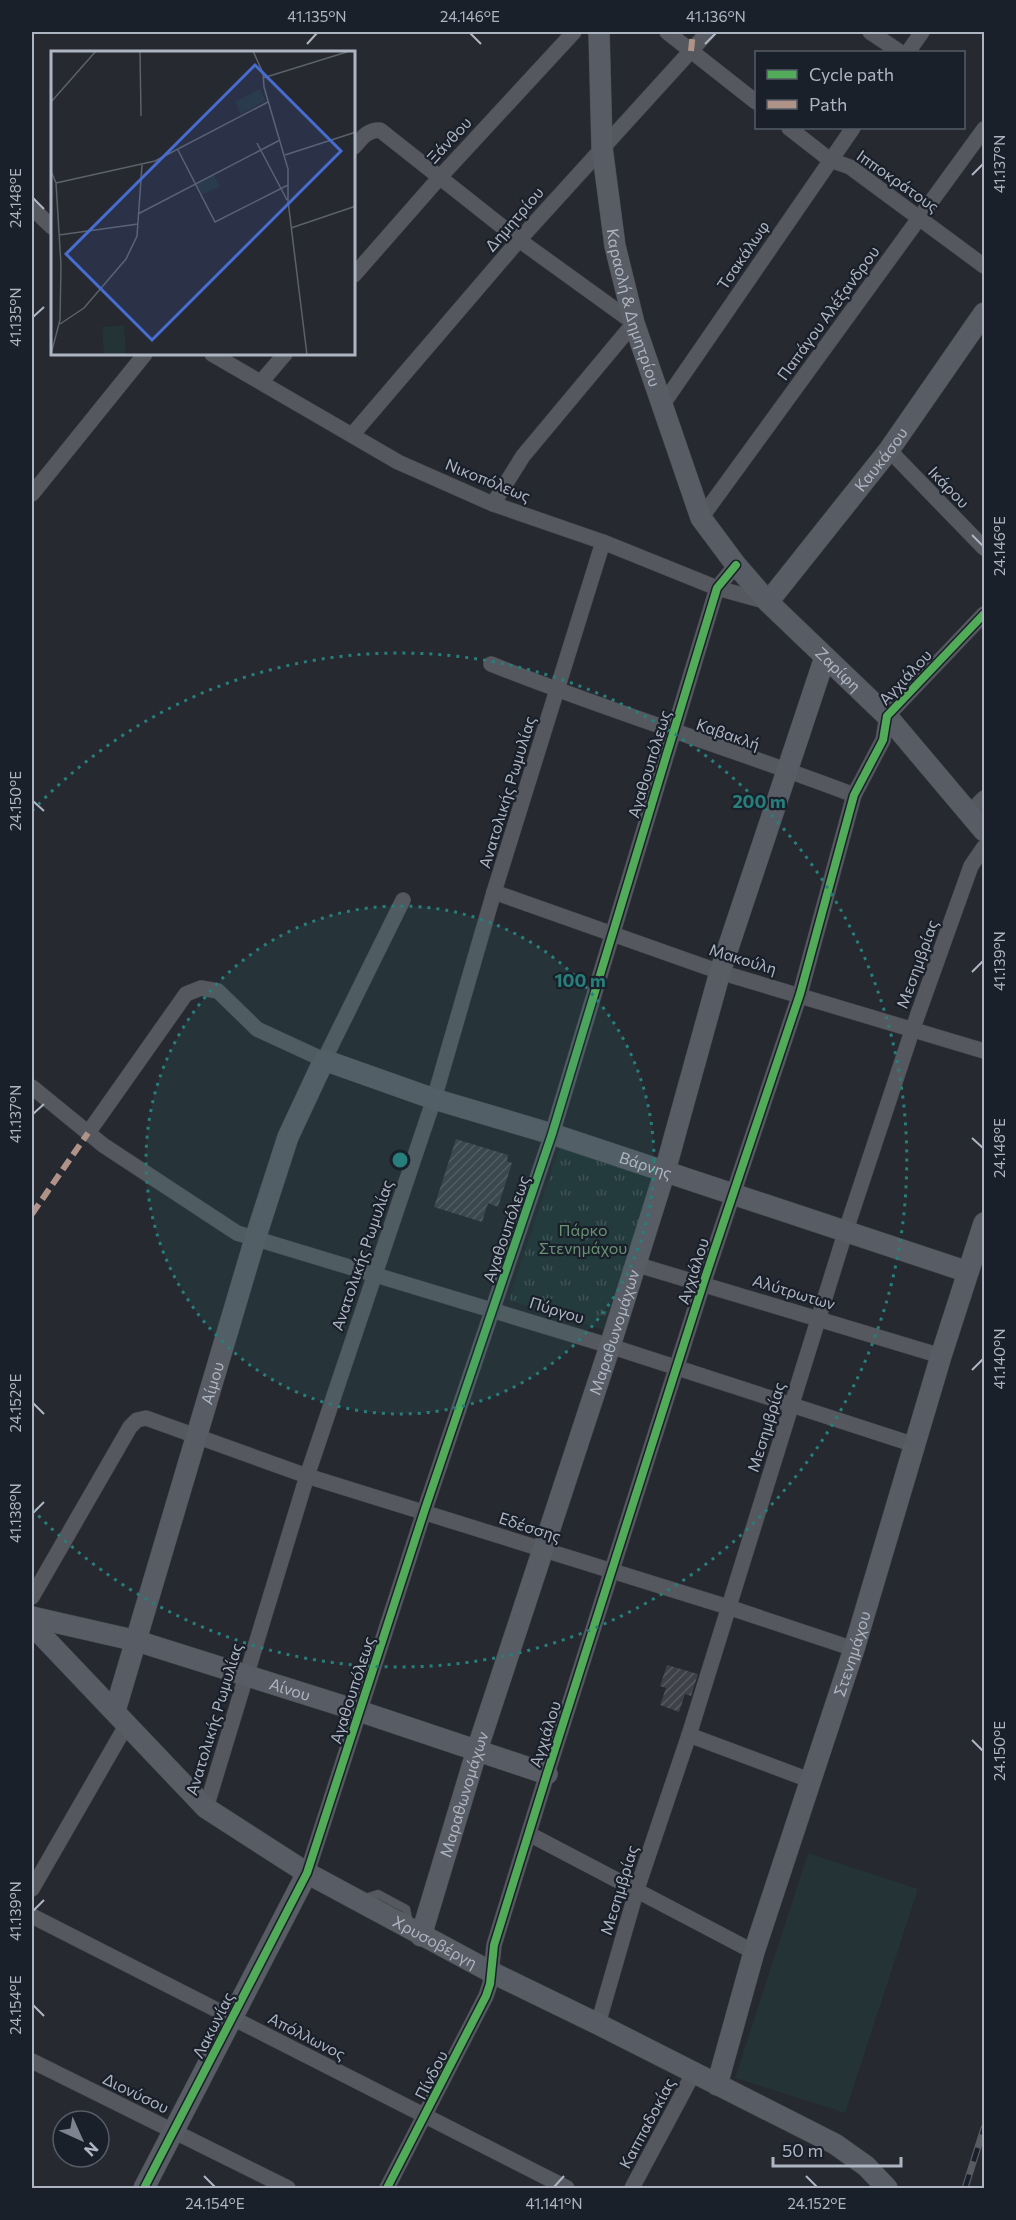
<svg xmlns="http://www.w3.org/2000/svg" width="1016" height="2220" font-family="Commissioner,sans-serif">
<defs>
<pattern id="park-tufts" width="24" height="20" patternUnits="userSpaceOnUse" patternTransform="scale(1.5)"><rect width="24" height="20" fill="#243336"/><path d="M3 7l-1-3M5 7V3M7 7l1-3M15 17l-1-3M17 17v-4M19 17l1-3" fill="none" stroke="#414e51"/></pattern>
<pattern id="building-hatch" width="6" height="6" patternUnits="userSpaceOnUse" patternTransform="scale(1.5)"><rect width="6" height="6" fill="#3e4147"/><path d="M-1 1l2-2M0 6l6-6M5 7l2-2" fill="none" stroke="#575a60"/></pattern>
</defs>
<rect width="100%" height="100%" fill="#262930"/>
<path fill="#243336" d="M808 1853 918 1889 845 2113 735 2078Z"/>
<path fill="url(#park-tufts)" d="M560 1147 657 1178 607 1331 509 1300Z"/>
<g fill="url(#building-hatch)">
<path d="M456 1139 508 1155 507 1161 512 1163 498 1207 488 1203 482 1222 434 1207Z"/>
<path d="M667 1665 698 1674 691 1696 685 1694 679 1712 660 1705 666 1688 660 1686Z"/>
</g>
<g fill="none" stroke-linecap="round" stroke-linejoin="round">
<g stroke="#414449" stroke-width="9">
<path id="lane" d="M362 1899 378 1894 406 1909 409 1923"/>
</g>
<g stroke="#414449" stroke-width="16">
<g id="street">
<path d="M667 32 756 102"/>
<path d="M870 32 900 52"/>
<path d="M908 52 922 32"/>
<path d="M789 128 830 160 850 167 984 266"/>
<path d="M354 147C362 138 367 130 380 130L519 240 634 323 523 456 493 504"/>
<path d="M32 208 52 227"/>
<path d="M354 275 440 177 574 32"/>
<path d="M212 354 398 462 493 504 603 542 717 588 768 602"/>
<path d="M261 382 285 354"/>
<path d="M663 404 853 128"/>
<path d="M352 435 519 240 708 32"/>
<path d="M889 450 984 548"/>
<path d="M32 494 145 354"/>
<path d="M701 518 984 129"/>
<path d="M491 664C610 712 734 749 854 795"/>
<path d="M969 813 984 798"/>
<path d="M494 892 720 972 984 1051"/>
<path d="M32 1087 103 1145 237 1233 610 1346 915 1445"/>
<path d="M88 1133 186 994 201 988 218 991 257 1029 324 1060 403 900"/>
<path d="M635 1264 941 1356"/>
<path d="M32 1597 130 1427 137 1420 146 1418 307 1476 728 1607 854 1649"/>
<path d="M689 1735 812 1781"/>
<path d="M206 1808 307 1476 434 1099 494 892 603 542"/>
<path d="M529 1834 754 1952"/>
<path d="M307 1873 424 1512 552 1134 717 588 736 565"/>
<path d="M32 1889 127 1724"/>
<path d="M32 1916 567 2188"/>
<path d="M598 2024 637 1889 689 1735 846 1230 913 1028 971 866 984 847"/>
<path d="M32 2061 288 2188"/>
<path d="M387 2188 486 1996 490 1984 494 1945 547 1774 703 1284 800 994 854 795 883 740 887 716 984 614"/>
<path d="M632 2188 693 2074"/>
</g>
</g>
<g stroke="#42464d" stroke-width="22">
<g id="secondary">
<path id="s1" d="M599 32 602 147 615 246 634 323 701 518 736 565 768 602 887 716 984 831"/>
<path id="s2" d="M768 602 889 450 984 313"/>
<path id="s3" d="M32 1617 137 1641 359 1711 547 1774"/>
<path id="s4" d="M32 1625 206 1808 307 1873 491 1972 598 2024 835 2144 866 2166 887 2188"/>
<path id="s5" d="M115 1711 255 1239 288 1137 324 1060 434 1099 552 1134 968 1272"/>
<path id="s6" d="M421 1936 477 1750 610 1346 665 1171 720 972 825 657"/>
<path id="s7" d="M717 2085 754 1952 854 1649 941 1356 984 1223"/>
<path d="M144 2188 307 1873"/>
</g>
</g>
<use href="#lane" stroke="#55585f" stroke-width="8"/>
<use href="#street" stroke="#55585f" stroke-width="15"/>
<use href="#secondary" stroke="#585c64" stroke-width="21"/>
<g stroke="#585b62" stroke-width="7">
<path id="rail" d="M965 2188 984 2128"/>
</g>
<use href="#rail" stroke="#1a202a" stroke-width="4.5" stroke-dasharray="14" stroke-linecap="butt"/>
<g stroke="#af9288" stroke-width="6" stroke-dasharray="12 6" stroke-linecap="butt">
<path d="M691 51 693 32"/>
<path d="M32 1214 88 1133"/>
</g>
<g stroke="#1a202a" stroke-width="11">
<g id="cycleway">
<path d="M144 2188 307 1873 424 1512 552 1134 717 588 736 565"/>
<path d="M387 2188 486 1996 490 1984 494 1945 547 1774 703 1284 800 994 854 795 883 740 887 716 984 614"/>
</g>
</g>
<use href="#cycleway" stroke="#51ab58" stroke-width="8"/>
</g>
<path fill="none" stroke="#aeb5c2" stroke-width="2" d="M470 33 481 44M307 44 317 33M705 44 716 33M972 175 983 164M33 198 44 209M33 317 44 307M972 535 983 546M33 801 44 811M972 972 983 961M33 1114 44 1104M972 1138 983 1148M972 1370 983 1359M33 1403 44 1414M33 1513 44 1502M972 1740 983 1751M33 1911 44 1900M33 2005 44 2016M204 2176 215 2187M806 2176 817 2187M554 2187 564 2176"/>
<circle cx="400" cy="1160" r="254" fill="#277f7b" fill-opacity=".12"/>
<g fill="none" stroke="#277f7b" stroke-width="3" stroke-dasharray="3 6">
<circle cx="400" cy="1160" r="254"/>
<path d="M32 811A507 507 0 1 1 32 1509"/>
</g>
<g text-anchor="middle" stroke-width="4.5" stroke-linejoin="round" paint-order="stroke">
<g font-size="16" fill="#aeb5c2" stroke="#1a202a">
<text transform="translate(449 140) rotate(-47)" y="6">Ξάνθου</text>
<text transform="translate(898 181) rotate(35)" y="6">Ιπποκράτους</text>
<text transform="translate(514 219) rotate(-49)" y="6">Δημητρίου</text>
<text transform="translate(743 255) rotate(-56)" y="6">Τσακάλωφ</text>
<text dy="6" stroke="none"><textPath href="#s1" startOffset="279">Καραολή &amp; Δημητρίου</textPath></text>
<text transform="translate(828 313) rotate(-54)" y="6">Παπάγου Αλέξανδρου</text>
<text dy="6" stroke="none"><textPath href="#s2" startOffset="182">Καυκάσου</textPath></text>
<text transform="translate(488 480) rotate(22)" y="6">Νικοπόλεως</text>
<text transform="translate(949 487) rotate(46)" y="6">Ικάρου</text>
<text dy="6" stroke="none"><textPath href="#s1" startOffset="705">Ζαρίφη</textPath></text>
<text transform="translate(905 677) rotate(-47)" y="6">Αγχιάλου</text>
<text transform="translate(728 734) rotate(19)" y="6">Καβακλή</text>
<text transform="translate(649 764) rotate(-73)" y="6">Αγαθουπόλεως</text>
<text transform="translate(507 792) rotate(-73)" y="6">Ανατολικής Ρωμυλίας</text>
<text transform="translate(743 959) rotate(17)" y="6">Μακούλη</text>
<text transform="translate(917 964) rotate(-70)" y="6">Μεσημβρίας</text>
<text dy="6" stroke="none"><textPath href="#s5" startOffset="1023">Βάρνης</textPath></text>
<text transform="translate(506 1229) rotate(-71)" y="6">Αγαθουπόλεως</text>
<text transform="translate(362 1255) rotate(-71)" y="6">Ανατολικής Ρωμυλίας</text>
<text transform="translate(693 1271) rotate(-72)" y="6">Αγχιάλου</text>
<text transform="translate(794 1292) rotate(17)" y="6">Αλύτρωτων</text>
<text transform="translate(557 1310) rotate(17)" y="6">Πύργου</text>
<text dy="6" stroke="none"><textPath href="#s6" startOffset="634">Μαραθωνομάχων</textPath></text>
<text dy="6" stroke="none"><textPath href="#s5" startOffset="342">Αίμου</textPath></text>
<text transform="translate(766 1427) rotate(-73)" y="6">Μεσημβρίας</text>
<text transform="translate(530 1527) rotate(18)" y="6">Εδέσσης</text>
<text dy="6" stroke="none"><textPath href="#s7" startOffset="452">Στενημάχου</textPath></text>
<text dy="6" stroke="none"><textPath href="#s3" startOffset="268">Αίνου</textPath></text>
<text transform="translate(352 1690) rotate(-72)" y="6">Αγαθουπόλεως</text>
<text transform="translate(214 1719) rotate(-73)" y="6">Ανατολικής Ρωμυλίας</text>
<text transform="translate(545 1734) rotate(-72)" y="6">Αγχιάλου</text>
<text dy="6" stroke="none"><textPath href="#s6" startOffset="148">Μαραθωνομάχων</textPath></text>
<text transform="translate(619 1890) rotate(-73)" y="6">Μεσημβρίας</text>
<text dy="6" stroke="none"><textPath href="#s4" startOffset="518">Χρυσοβέργη</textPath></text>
<text transform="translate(213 2025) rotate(-63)" y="6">Λακωνίας</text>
<text transform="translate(307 2036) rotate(27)" y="6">Απόλλωνος</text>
<text transform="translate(431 2075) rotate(-63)" y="6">Πίνδου</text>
<text transform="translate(136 2093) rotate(26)" y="6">Διονύσου</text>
<text transform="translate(647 2123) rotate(-62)" y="6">Καππαδοκίας</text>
</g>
<g font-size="16" fill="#689173" stroke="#1a202a">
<text x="583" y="1236">Πάρκο<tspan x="583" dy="18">Στενημάχου</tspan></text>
</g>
</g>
<g transform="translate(51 51)">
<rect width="304" height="304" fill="#262930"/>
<path d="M209 38 215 50 190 63 184 51ZM73 274 75 304H53L51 276Z" fill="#243336"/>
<path d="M163 124 169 135 151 144 146 133Z" fill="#243336"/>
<path fill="none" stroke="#5c616a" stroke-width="1.5" d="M89 0 90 65M202 0 212 22 213 36 237 118V150L256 304M212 27 299 0M0 51 45 0M206 92 236 149M127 99 164 171 237 134M234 104 305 81M0 120 5 132 10 214 9 269 0 303M5 132 104 110 217 51M87 163 229 89M240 177 305 155M8 184 87 173M9 273 33 257 75 208 86 185 91 114"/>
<path fill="#486dd1" fill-opacity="0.15" stroke="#486dd1" stroke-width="3" d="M204 14 290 100 101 289 15 203Z"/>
<rect width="304" height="304" fill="none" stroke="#aeb5c2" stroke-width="3"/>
</g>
<circle cx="400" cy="1160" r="9" fill="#277f7b" stroke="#1a202a" stroke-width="3"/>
<g font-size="18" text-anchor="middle" font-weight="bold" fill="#277f7b" stroke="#1a202a" stroke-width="4.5" stroke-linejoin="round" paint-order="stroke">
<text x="759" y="808">200 m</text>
<text x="580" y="987">100 m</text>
</g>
<rect width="1016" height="2220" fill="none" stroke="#1a202a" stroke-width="66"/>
<rect x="755" y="51" width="210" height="78" fill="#1a202a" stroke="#555c67" stroke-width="1.5"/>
<rect x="767" y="70" width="30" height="9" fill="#51ab58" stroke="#555c67" stroke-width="1.5"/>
<text x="809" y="81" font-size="18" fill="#aeb5c2">Cycle path</text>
<rect x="767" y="100" width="30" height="9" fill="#af9288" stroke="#555c67" stroke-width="1.5"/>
<text x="809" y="111" font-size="18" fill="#aeb5c2">Path</text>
<g transform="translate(81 2139) rotate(135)"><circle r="28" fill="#1a202a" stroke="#555c67" stroke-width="1.5"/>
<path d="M0-4.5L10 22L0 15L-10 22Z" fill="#7e848f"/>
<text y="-9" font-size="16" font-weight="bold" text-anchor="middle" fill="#aeb5c2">N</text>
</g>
<path d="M773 2157v9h128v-9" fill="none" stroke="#aeb5c2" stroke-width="3"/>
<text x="782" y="2157" font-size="18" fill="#aeb5c2" stroke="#1a202a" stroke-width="4.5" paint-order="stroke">50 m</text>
<rect x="33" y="33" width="950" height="2154" fill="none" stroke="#aeb5c2" stroke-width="2"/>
<g font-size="15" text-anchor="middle" fill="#aeb5c2">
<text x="317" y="22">41.135°N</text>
<text x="470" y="22">24.146°E</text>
<text x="716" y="22">41.136°N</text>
<text transform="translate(1000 164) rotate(-90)" y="5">41.137°N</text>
<text transform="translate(16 198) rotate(-90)" y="5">24.148°E</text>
<text transform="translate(16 317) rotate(-90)" y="5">41.135°N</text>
<text transform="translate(1000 546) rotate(-90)" y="5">24.146°E</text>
<text transform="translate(16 801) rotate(-90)" y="5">24.150°E</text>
<text transform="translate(1000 961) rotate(-90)" y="5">41.139°N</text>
<text transform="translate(16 1114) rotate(-90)" y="5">41.137°N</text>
<text transform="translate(1000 1148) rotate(-90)" y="5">24.148°E</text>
<text transform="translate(1000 1359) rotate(-90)" y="5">41.140°N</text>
<text transform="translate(16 1403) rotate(-90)" y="5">24.152°E</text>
<text transform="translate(16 1513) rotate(-90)" y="5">41.138°N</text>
<text transform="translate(1000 1751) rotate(-90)" y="5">24.150°E</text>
<text transform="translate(16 1911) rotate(-90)" y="5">41.139°N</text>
<text transform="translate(16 2005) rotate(-90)" y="5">24.154°E</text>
<text x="215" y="2209">24.154°E</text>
<text x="554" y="2209">41.141°N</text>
<text x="817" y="2209">24.152°E</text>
</g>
</svg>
